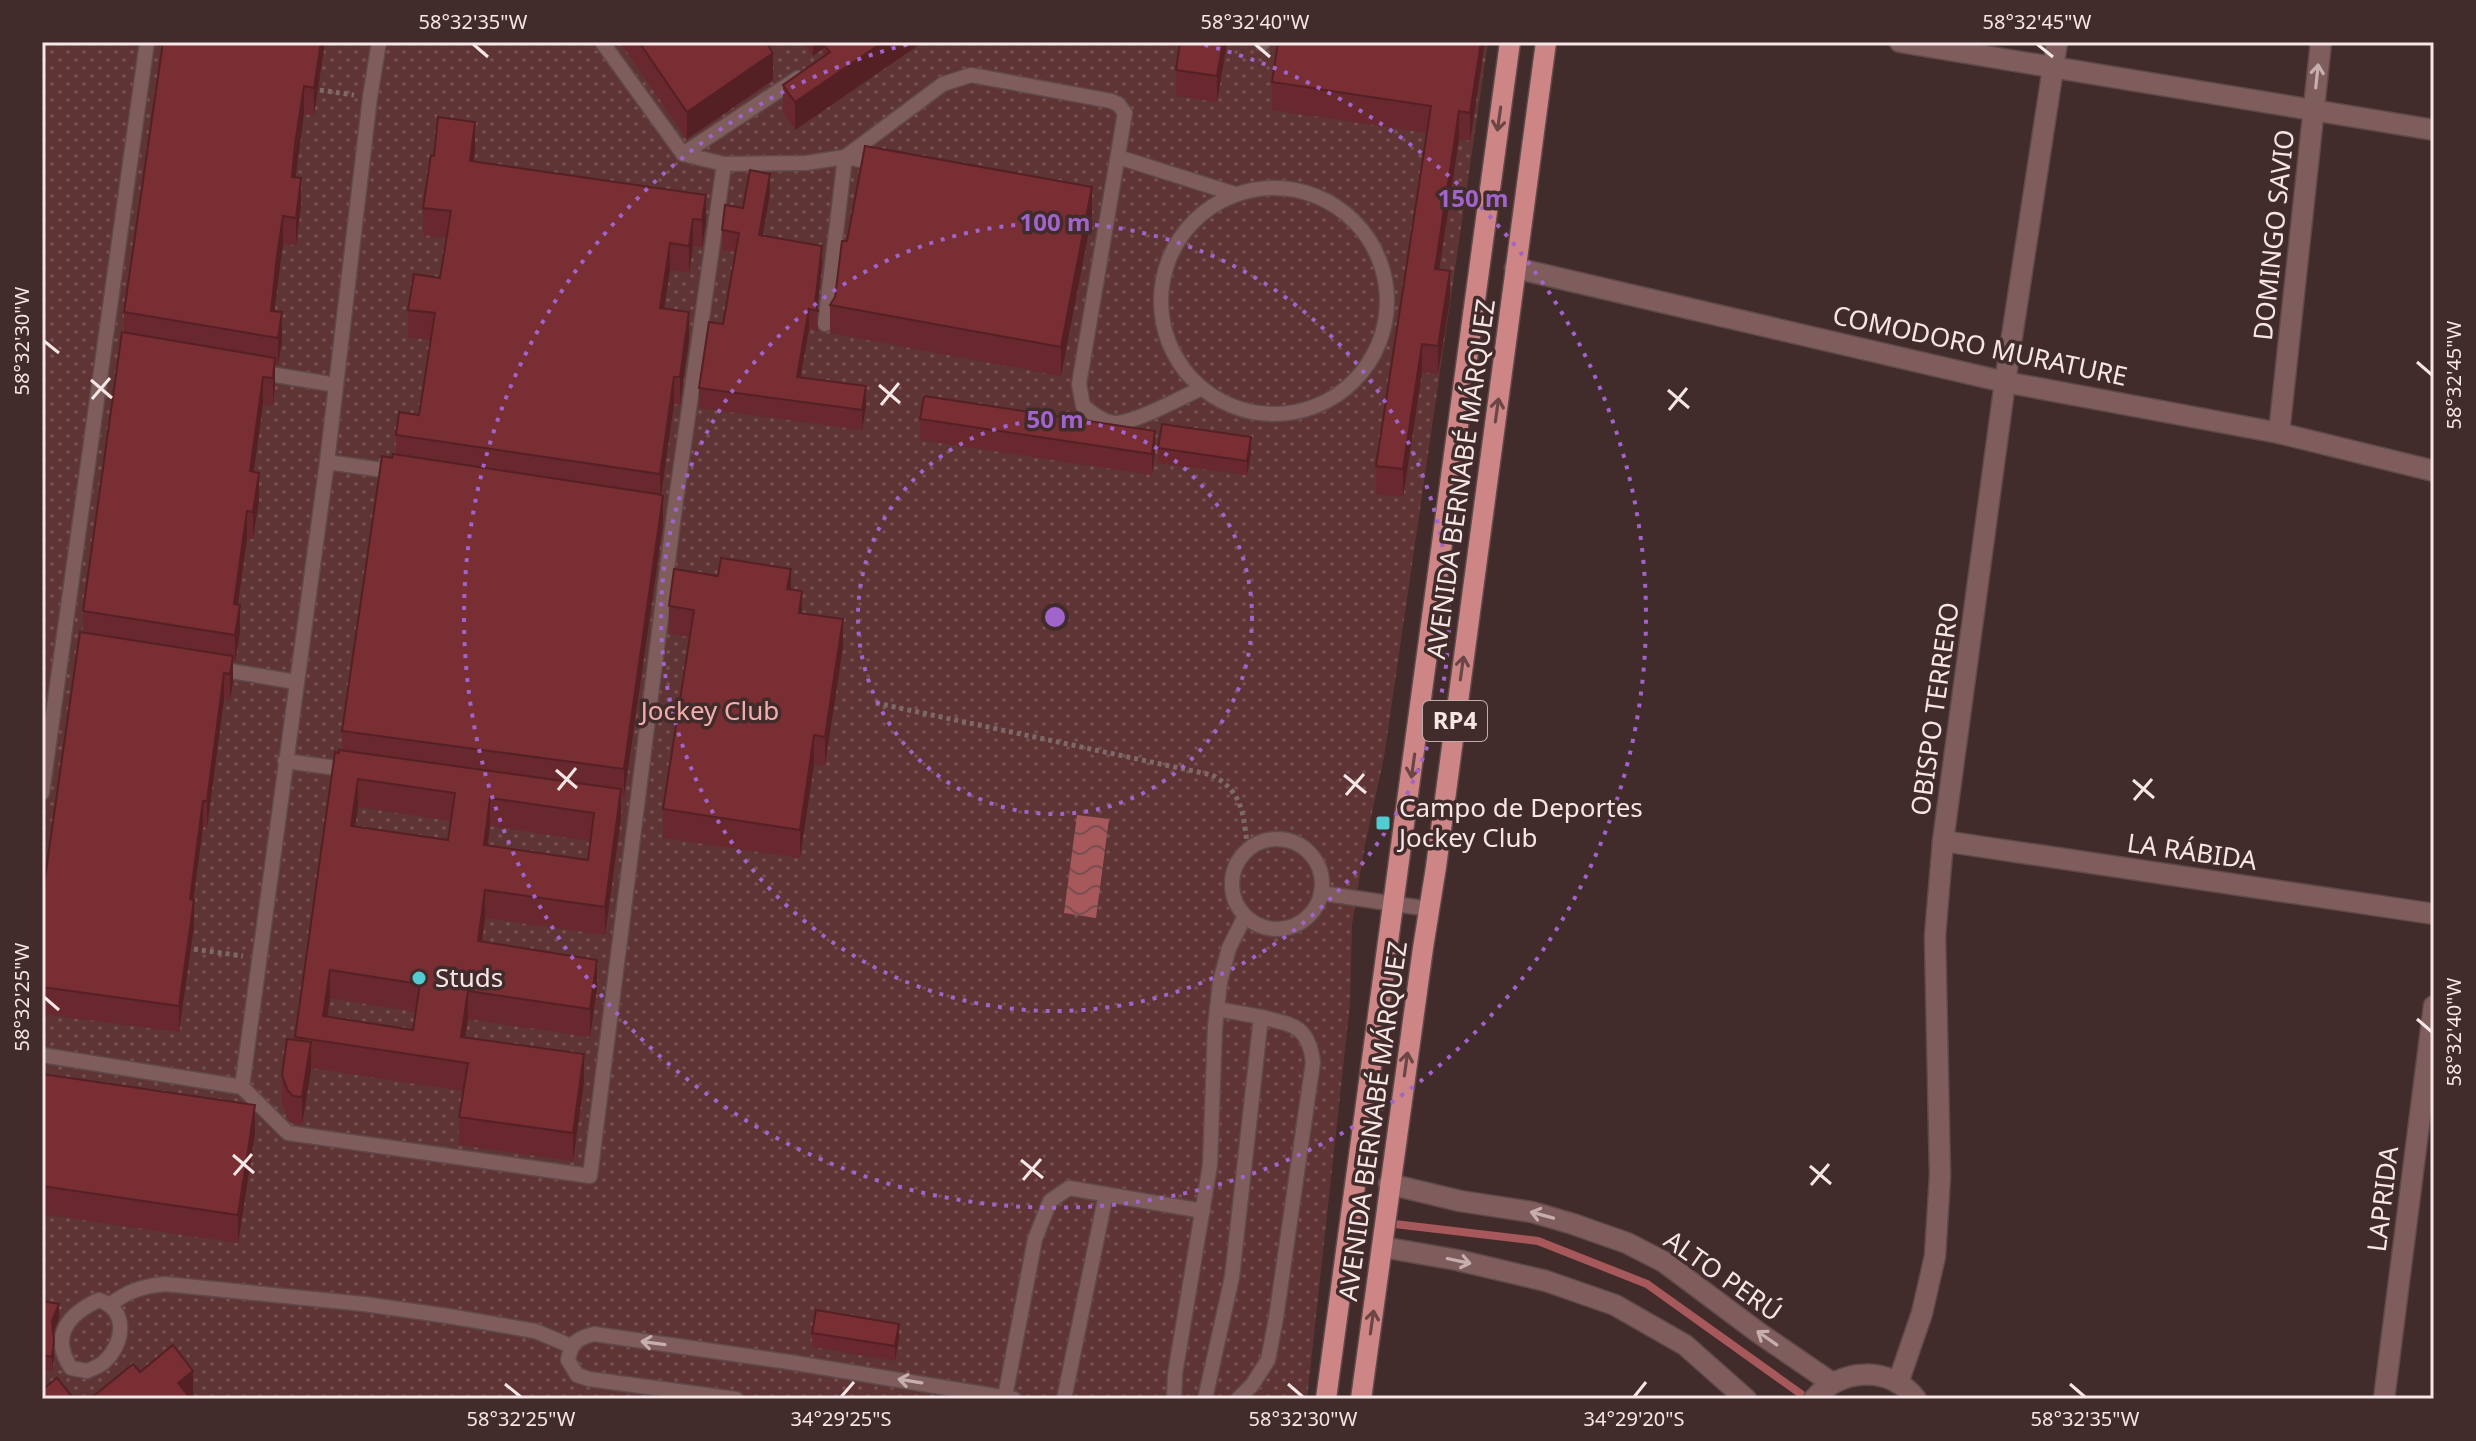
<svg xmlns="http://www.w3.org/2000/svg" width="2476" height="1441" font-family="'Noto Sans',sans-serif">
<defs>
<pattern id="park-dots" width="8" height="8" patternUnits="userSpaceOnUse" patternTransform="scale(2)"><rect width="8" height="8" fill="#5f3435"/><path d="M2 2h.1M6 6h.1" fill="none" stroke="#775152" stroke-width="1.8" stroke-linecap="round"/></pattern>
<pattern id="water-waves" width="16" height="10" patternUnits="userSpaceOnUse" patternTransform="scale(2)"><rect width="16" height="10" fill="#a7585b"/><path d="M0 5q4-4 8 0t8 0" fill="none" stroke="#784e50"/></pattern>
</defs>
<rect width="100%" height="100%" fill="#422b2b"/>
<path fill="url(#park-dots)" d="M42 42H1488L1384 757 1364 850 1352 925 1350 1004 1307 1399H42Z"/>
<path fill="url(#water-waves)" d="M1077 815 1109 819 1096 918 1064 913Z"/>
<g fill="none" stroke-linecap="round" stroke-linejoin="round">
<path stroke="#a7585b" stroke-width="8" d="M1386 1223 1538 1241 1647 1284 1801 1394"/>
<g stroke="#5f4949" stroke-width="17">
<g id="service">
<path d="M1262 44V42"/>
<path d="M683 154 798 78"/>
<path d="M1118 157 1235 194"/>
<path d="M724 164 806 163 845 157 943 84 971 75 1111 101 1118 104 1125 113 1079 384 1083 406C1092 413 1104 423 1116 423 1137 422 1180 398 1200 389"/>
<circle cx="1274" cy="301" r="113"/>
<path d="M825 324 845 157 880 164"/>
<path d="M258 372 336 385"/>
<path d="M327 462 397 472"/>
<path d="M213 668 296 682"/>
<path d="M285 761 351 770"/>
<path d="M42 793 147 42"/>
<circle cx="1277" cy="884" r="45"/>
<path d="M1321 893 1429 909"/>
<path d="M42 1055 242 1087 288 1133 590 1176 674 514 724 164 683 154 602 42"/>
<path d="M242 1087 327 462 370 97 379 42"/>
<path d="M99 1300C129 1310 124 1344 104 1362 100 1366 92 1369 87 1371L71 1368C50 1336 68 1314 99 1300Z"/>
<path d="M111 1304C128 1291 143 1286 165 1284L364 1304 448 1316 535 1331 571 1346"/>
<path d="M1005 1397 1035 1239 1050 1201 1069 1188 1203 1211"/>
<path d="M736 1399 589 1379 577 1375 568 1360C571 1343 577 1338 594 1334L789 1362 1014 1399"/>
<path d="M1064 1399 1106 1194"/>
<path d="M1174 1399 1175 1374 1210 1165 1215 1028 1220 982 1229 948 1245 916"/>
<path d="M1205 1399 1232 1277 1261 1017 1217 1009"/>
<path d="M1238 1399 1252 1385 1268 1360 1276 1318 1313 1062C1308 1025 1293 1025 1261 1017"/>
</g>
</g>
<g stroke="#5f4949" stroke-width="23">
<g id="minor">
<path d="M1900 42 2434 130"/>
<path d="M1515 268 2005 382 2279 433 2434 471"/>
<path d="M2279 433 2321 42"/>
<path d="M1943 841 2434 914"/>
<path d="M1389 1184 1460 1201 1532 1212 1573 1224 1627 1243 1664 1262 1759 1333 1832 1383"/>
<path d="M1382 1247 1457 1260 1546 1281 1615 1305 1685 1345 1746 1399"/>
<path d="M1898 1383 1922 1313 1935 1256 1940 1176 1935 936 1943 841 2005 382 2057 42"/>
<path d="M1814 1399C1840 1368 1890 1365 1916 1399"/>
<path d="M2384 1399 2434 1006"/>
</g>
</g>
<g stroke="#5f4949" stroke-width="23">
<g id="primary">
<path d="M1326 1399 1510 42"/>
<path d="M1361 1399 1423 948 1436 867 1546 42"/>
</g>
</g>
<g stroke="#7e6969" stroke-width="5" stroke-dasharray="4 4" stroke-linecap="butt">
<path d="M312 89 354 95"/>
<path d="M876 703 1212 775C1245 793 1243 817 1248 850"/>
<path d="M186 948 243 956"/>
</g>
<use href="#service" stroke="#805d5d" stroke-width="14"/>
<use href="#minor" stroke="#805d5d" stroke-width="20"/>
<use href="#primary" stroke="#cd8586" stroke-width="20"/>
</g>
<g fill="#68282d" fill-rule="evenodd">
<path d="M325 42 314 115 304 114 295 177 301 206 296 245 283 244 277 284 274 311 282 340 278 365H275V385L273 405 263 404 253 472 259 500 253 539 247 538 238 604 240 632 235 662H233V682L230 700 224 699 207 828 203 827 193 899 194 926 179 1032 42 1014V899L83 632V611L124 332V312Z"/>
<path d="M620 42H766L773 80 687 139Z"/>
<path d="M803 42H923L795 130 783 112V85L824 56V48L813 56Z"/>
<path d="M1227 42 1217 102 1176 96V70Z"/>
<path d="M1278 42H1485L1470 141 1459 139 1439 270 1450 299 1438 374 1422 372 1403 497 1376 494V466L1427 133 1272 110V82Z"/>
<path d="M475 149 474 161 706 195V222L702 247 693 246 689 273 670 270 664 308 689 339 680 405 674 404 661 495 663 524 624 797H621V817L605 935 485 918 482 942 597 988 590 1037 468 1019 465 1037 584 1082 573 1161 459 1145V1117L463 1091 311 1068 302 1125 293 1124 288 1119 282 1103V1075L295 1040 335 752 339 753 342 751V731L392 458 396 454V435L419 415 431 340 408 337V310L440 278 447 238 423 235V208L434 156ZM358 807 451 821 448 840 355 826ZM490 826 590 841 588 860 488 845ZM330 998 416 1012 413 1030 328 1017Z"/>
<path d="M770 194 762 236 822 265 817 308 818 331 809 329 800 378 866 406 862 430 699 408V388L723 324 735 252 722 250V230L743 208Z"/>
<path d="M1092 215 1061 376 830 333V305L835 297 847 241Z"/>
<path d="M920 419 1155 452 1152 475 920 440Z"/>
<path d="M1158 448 1251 452 1247 475 1158 463Z"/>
<path d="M791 590 802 613 843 647 825 765 814 764 800 858 663 838V809L690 637 669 634V606Z"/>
<path d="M42 1074 255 1134 238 1243 42 1214Z"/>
<path d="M42 1301 59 1318 54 1333V1356L52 1371 42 1370Z"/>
<path d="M812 1333 899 1338 895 1361 812 1347Z"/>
</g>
<g fill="#552024">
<path d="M321 42H325L314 115V88Z"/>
<path d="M813 42H834L824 45V48L813 56Z"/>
<path d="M883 42H923L795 130V102Z"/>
<path d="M1223 42H1227L1217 102V76Z"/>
<path d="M1481 42H1485L1470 141V113Z"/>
<path d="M773 53V80L687 139V112Z"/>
<path d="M304 86V114L292 204V177Z"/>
<path d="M1459 111V139L1435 297V269Z"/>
<path d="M475 122V149L470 188V161Z"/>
<path d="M770 174V194L759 255V235Z"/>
<path d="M301 178V206L296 245V218Z"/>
<path d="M1092 187V215L1061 376V347Z"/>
<path d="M706 195V222L702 247V220Z"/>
<path d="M283 216V244L271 338V311Z"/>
<path d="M693 219V246L689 273V246Z"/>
<path d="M670 243V270L660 335V308Z"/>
<path d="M822 246V265L817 311 815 303Z"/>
<path d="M1450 271V299L1438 374V346Z"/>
<path d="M809 309V329L797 397V377Z"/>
<path d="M282 312V340L278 365V338Z"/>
<path d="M689 312V339L680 405V377Z"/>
<path d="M1422 344V372L1403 497V469Z"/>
<path d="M275 358V385L273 405V378Z"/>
<path d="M263 377V404L250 499V471Z"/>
<path d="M674 377V404L660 502V474Z"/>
<path d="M866 386V406L862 430V410Z"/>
<path d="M1155 431V452L1152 475V454Z"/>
<path d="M1251 437V452L1247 475V461Z"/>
<path d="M259 473V500L253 539V512Z"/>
<path d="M663 496V524L624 797V769Z"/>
<path d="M247 511V538L234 631V604Z"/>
<path d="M791 569V597L787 589Z"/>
<path d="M802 591V620L799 613Z"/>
<path d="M240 605V632L235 662V635Z"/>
<path d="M843 619V647L825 765V737Z"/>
<path d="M233 656V682L230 700V674Z"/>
<path d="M224 673V699L207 828V801Z"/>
<path d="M814 735V764L800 858V830Z"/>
<path d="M358 779V807L351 854V826Z"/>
<path d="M621 789V817L605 935V907Z"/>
<path d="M490 798V826L484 873V845Z"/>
<path d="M203 801V827L190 925V899Z"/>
<path d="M485 890V918L478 969V941Z"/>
<path d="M194 900V926L179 1032V1006Z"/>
<path d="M597 960V988L590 1037V1009Z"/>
<path d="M330 970V998L323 1044V1016Z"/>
<path d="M468 991V1019L461 1065V1037Z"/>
<path d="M311 1042V1070L302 1125V1097Z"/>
<path d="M584 1054V1082L573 1161V1133Z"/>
<path d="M255 1105V1134L238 1243V1215Z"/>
<path d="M59 1304V1318L52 1335V1321Z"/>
<path d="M899 1324V1338L895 1361V1346Z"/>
<path d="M54 1341V1356L52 1371V1357Z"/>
<path d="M193 1371V1396L189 1399 178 1383Z"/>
</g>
<g fill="#792e34" stroke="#552024" stroke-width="2" fill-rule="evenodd">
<path d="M163 42H321L314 88 304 86 295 144 292 177 301 178 296 218 283 216 277 256 271 311 282 312 278 338 124 312Z"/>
<path d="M639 42H766L773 53 687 112Z"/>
<path d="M828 42H883L795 102 783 85 830 52 824 45Z"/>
<path d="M1180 42H1223L1217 76 1176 70Z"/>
<path d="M1278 42H1481L1470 113 1459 111 1435 269 1450 271 1438 346 1422 344 1403 469 1376 466 1431 106 1272 82Z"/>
<path d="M438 117 475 122 470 161 706 195 702 220 693 219 689 246 670 243 660 308 689 312 680 377H674L660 474 396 435 399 412 419 415 435 313 408 310 414 274 440 278 451 211 423 208 431 155 434 156Z"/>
<path d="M865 146 1092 187 1061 347 830 305 835 297 842 241H847Z"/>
<path d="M750 170 770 174 759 235 822 246 815 303 818 311 809 309 797 377 866 386 862 410 699 388 709 322 723 324 739 233 722 230 725 205 743 208Z"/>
<path d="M122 332 275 358 273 378 263 377 250 471 259 473 253 512 247 511 234 604 240 605 235 635 83 611Z"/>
<path d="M924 396 1155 431 1152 454 920 419Z"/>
<path d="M1162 424 1251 437 1247 461 1158 448Z"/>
<path d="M393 454 657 494 663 496 624 769 342 731 382 456 392 458Z"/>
<path d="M721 558 791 569 787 589 802 591 799 613 843 619 825 737 814 735 800 830 663 809 694 610 669 606 674 569 718 576Z"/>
<path d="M80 632 233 656 230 674 224 673 207 801H203L190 899 194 900 179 1006 42 987V899Z"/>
<path d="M339 750 621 789 605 907 485 890 478 941 597 960 590 1009 468 991 461 1037 584 1054 573 1133 459 1117 468 1063 295 1037 335 752 339 753ZM358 779 455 793 448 840 351 826ZM490 798 594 813 588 860 484 845ZM330 970 420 984 413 1030 323 1016Z"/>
<path d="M287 1039 311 1042 302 1097 293 1096 288 1091 282 1075Z"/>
<path d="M42 1074 255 1105 238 1215 42 1186Z"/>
<path d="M42 1301 59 1304 52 1321 54 1341 52 1357 42 1355Z"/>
<path d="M816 1310 899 1324 895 1346 812 1333Z"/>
<path d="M173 1345 193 1371 178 1383 191 1399H90L133 1364 140 1372Z"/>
<path d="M57 1378 74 1399H42V1390Z"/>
</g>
<defs><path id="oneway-shaft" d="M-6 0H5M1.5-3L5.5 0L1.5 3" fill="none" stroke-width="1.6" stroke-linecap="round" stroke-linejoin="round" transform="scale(2)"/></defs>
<g stroke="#c7afaf">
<use href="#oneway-shaft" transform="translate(2317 76) rotate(-84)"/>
<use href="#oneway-shaft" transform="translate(1542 1215) rotate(-165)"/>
<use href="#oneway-shaft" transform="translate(1459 1261) rotate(12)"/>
<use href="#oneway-shaft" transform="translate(1767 1338) rotate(-145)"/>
<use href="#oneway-shaft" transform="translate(653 1343) rotate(-172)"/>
<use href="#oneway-shaft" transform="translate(910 1381) rotate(-171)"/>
</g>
<g stroke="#6c4646">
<use href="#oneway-shaft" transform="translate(1499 119) rotate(98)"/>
<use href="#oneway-shaft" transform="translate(1497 410) rotate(-82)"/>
<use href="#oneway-shaft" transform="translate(1462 668) rotate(-82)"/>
<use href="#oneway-shaft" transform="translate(1413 766) rotate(98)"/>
<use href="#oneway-shaft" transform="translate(1406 1064) rotate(-82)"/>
<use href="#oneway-shaft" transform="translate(1372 1322) rotate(-82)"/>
</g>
<path fill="none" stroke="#f6e6e6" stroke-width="3" d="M473 44 488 57M1255 44 1270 57M2037 44 2053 57M44 341 59 353M2417 362 2432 375M91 380 112 398M879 385 900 403M1668 390 1689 408M92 399 110 378M881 405 899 383M1669 410 1687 388M556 770 577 788M1344 775 1366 793M2133 780 2154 798M558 790 576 768M1346 795 1364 774M2134 800 2152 779M44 997 59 1010M2417 1019 2432 1032M233 1155 254 1173M1021 1160 1043 1178M1810 1166 1831 1184M234 1175 252 1154M1023 1180 1041 1159M1811 1185 1829 1164M505 1384 521 1397M1288 1384 1303 1397M2070 1384 2085 1397M841 1397 854 1382M1634 1397 1646 1382"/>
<g fill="none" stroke="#a064cb" stroke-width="4" stroke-dasharray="4 8">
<circle cx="1055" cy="617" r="197"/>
<circle cx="1055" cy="617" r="394"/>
<path d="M1193 42A591 591 0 1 1 917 42"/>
</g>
<g fill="#51ccd1" stroke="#422b2b" stroke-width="3">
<rect x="1375" y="815" width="16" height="16" rx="4"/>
<circle cx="419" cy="978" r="8"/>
</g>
<g text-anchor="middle" stroke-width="7" stroke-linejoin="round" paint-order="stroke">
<rect fill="#422b2b" stroke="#c0aeae" stroke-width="2" x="1423" y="701" width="64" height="40" rx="6"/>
<g font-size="24" font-weight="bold" fill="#f6e6e6">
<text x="1455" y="729">RP4</text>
</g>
<g font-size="26" fill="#f6e6e6" stroke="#422b2b">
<text transform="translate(2274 235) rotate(-84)" y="9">DOMINGO SAVIO</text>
<text transform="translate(1980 346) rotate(12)" y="9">COMODORO MURATURE</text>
<text transform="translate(1461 479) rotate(-82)" y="9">AVENIDA BERNABÉ MÁRQUEZ</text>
<text transform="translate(1935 709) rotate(-82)" y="9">OBISPO TERRERO</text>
<text transform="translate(2192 852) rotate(8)" y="9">LA RÁBIDA</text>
<text transform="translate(1373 1121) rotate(-82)" y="9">AVENIDA BERNABÉ MÁRQUEZ</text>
<text transform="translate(2383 1199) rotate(-83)" y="9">LAPRIDA</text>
<text transform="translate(1723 1276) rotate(35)" y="9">ALTO PERÚ</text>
</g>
<g font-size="26" fill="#f1adae" stroke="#422b2b">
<text x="710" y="720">Jockey Club</text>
</g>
<g font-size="26" fill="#f6e6e6" stroke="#422b2b" text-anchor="start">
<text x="1399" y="817">Campo de Deportes<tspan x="1399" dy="30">Jockey Club</tspan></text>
<text x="435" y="987">Studs</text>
</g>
</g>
<circle cx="1055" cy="617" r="12" fill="#a064cb" stroke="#422b2b" stroke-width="4"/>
<g font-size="24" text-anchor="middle" font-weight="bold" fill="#a064cb" stroke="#422b2b" stroke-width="7" stroke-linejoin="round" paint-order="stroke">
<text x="1473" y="207">150 m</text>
<text x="1055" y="231">100 m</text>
<text x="1055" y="428">50 m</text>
</g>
<rect width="2476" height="1441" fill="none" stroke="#422b2b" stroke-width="88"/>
<rect x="44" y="44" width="2388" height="1353" fill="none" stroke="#f6e6e6" stroke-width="3"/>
<g font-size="20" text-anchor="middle" fill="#f6e6e6">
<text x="473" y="29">58°32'35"W</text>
<text x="1255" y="29">58°32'40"W</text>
<text x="2037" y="29">58°32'45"W</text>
<text transform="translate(22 341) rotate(-90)" y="7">58°32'30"W</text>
<text transform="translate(2454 375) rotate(-90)" y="7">58°32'45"W</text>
<text transform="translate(22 997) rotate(-90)" y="7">58°32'25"W</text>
<text transform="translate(2454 1032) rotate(-90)" y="7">58°32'40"W</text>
<text x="521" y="1426">58°32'25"W</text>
<text x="841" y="1426">34°29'25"S</text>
<text x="1303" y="1426">58°32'30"W</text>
<text x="1634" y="1426">34°29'20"S</text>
<text x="2085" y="1426">58°32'35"W</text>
</g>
</svg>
